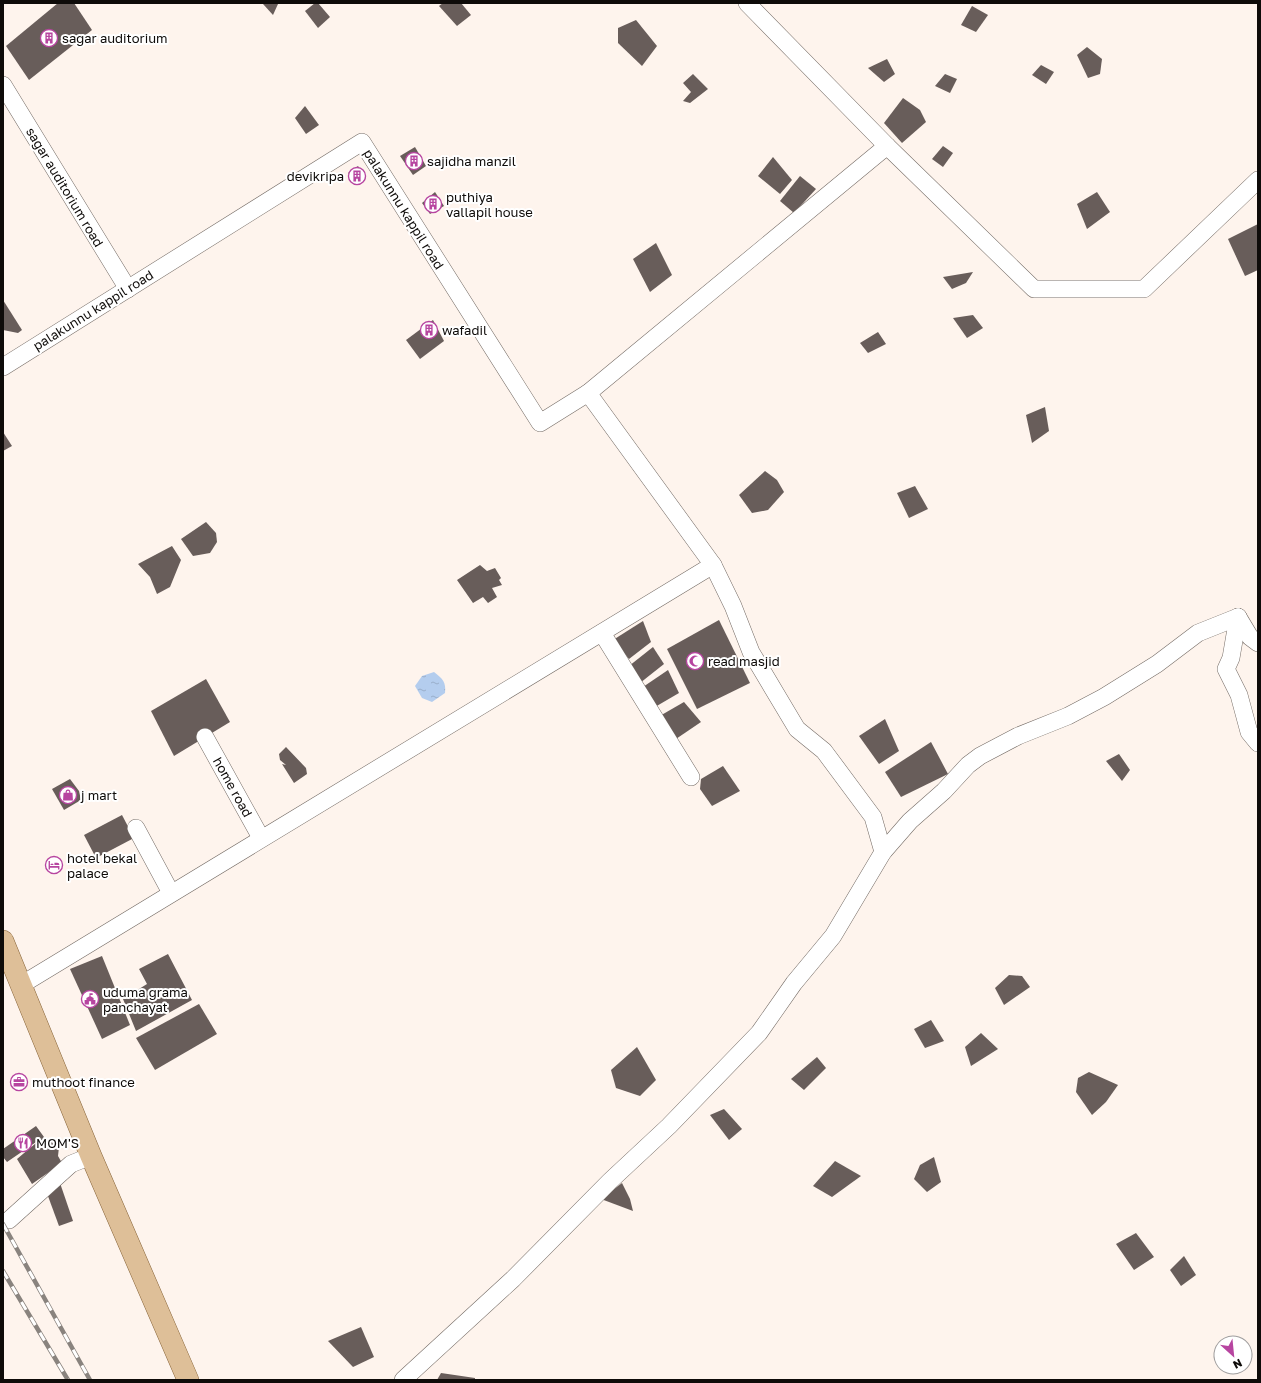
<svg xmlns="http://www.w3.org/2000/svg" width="1261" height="1383" font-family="'Golos Text',sans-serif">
<defs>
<pattern id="water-ripples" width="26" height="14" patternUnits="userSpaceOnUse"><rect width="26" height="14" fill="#b4cdee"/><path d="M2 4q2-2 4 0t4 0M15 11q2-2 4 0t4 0" fill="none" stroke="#9aafcb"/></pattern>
</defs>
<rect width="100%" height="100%" fill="#fef4ed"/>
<path fill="url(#water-ripples)" d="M434 672C443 679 446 682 445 693L432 702 422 698 415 686 422 676Z"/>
<g fill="#685d5a">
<path d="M58 3H74L92 30 29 80 6 46Z"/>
<path d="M264 3 278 4 273 15 263 4Z"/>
<path d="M315 3H318L330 17 318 28 305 11Z"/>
<path d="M443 3H461L471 15 457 26 439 6Z"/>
<path d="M972 6 988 15 976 32 961 25Z"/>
<path d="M636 20 657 46 642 66 618 43V28Z"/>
<path d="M1087 47 1102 59 1100 74 1088 78 1077 55Z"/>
<path d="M887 59 895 74 884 82 868 68Z"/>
<path d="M1041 65 1054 72 1046 84 1032 75Z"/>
<path d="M693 74 708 89 690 103 683 101 691 92 683 83Z"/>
<path d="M945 74 957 79 950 93 935 86Z"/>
<path d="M903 98 920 110 926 122 902 143 884 123Z"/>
<path d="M305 106 319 125 306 134 295 118Z"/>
<path d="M943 146 953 153 943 167 932 159Z"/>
<path d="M415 147 426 166 413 175 400 156Z"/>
<path d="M773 157 792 180 780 194 758 176Z"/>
<path d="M358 166 366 178 357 185 348 173Z"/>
<path d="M800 176 816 189 794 213 780 201Z"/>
<path d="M435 192 444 206 430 214 422 203Z"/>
<path d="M1097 192 1110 212 1087 229 1077 204Z"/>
<path d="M1258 224V270L1245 276 1228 239Z"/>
<path d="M656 243 672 275 650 292 633 259Z"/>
<path d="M973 272 966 283 952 289 943 277Z"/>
<path d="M3 300 22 330 18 333 3 330Z"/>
<path d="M973 315 983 328 967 338 953 318Z"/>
<path d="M433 320 444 341 420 359 406 340Z"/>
<path d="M878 332 886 344 868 353 860 343Z"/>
<path d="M1045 407 1049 431 1032 443 1026 415Z"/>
<path d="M3 432 12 446 3 451Z"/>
<path d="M765 471 777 480 784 492 768 510 752 513 739 495Z"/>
<path d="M915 486 928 509 909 518 897 493Z"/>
<path d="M206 522 216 533 217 542 210 553 193 556 181 539Z"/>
<path d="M172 546 181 560 170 587 157 594 150 577 138 564Z"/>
<path d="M480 565 487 571 495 568 501 578 499 580 502 585 492 588 497 597 488 603 483 597 473 603 457 580Z"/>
<path d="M719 620 750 683 697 709 667 649Z"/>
<path d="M643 621 651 642 629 659 613 640Z"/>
<path d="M653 647 664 664 640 683 629 666Z"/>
<path d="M668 670 679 693 655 707 640 689Z"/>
<path d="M206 679 230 722 174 756 151 711Z"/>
<path d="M684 702 701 722 673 741 658 717Z"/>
<path d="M885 719 899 751 879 764 859 736Z"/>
<path d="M931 742 948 774 901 797 885 772Z"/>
<path d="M286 747 306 768 307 774 294 783 282 764 286 765 280 760 279 754Z"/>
<path d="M1119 754 1130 770 1122 781 1106 761Z"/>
<path d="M723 766 740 791 712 806 700 789 701 779Z"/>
<path d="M70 779 79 791 81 800 64 810 52 789Z"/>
<path d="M122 815 134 838 96 858 84 835Z"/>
<path d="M168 954 192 1000 136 1031 123 999 147 984 139 969Z"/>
<path d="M102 956 130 1025 102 1039 70 969Z"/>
<path d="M1009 975 1022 976 1030 987 1004 1005 995 988Z"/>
<path d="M199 1004 217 1034 155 1070 136 1038Z"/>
<path d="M931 1020 944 1041 925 1048 914 1029Z"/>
<path d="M981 1033 998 1049 971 1066 965 1047Z"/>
<path d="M637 1047 656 1080 640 1096 616 1088 611 1070Z"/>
<path d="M817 1057 826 1068 804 1090 791 1079Z"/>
<path d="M1089 1072 1118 1085 1106 1102 1092 1115 1076 1092 1078 1078Z"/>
<path d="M724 1109 742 1129 729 1140 710 1115Z"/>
<path d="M36 1126 44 1137 59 1147 58 1156 62 1163 32 1184 17 1159 42 1138 7 1162 3 1157V1149Z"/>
<path d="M934 1157 941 1182 927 1192 914 1179 920 1165Z"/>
<path d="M835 1161 861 1176 832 1197 813 1186Z"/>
<path d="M60 1183 73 1221 59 1226 45 1188Z"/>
<path d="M622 1183 630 1199 633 1211 601 1199Z"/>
<path d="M1136 1233 1154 1257 1134 1270 1116 1244Z"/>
<path d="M1184 1256 1196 1275 1181 1286 1170 1270Z"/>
<path d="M361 1327 374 1357 353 1367 328 1341Z"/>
<path d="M441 1373 475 1378V1380H437Z"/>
</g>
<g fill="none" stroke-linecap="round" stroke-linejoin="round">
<g stroke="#746b65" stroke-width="18">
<g id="minor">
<path d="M747 3 887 146"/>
<path d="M3 85 128 289"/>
<path d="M3 367 362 142 540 423 588 393"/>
<path d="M713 565 733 606 751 652 797 729 824 751 873 817 883 852"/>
<path d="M1238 617 1231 658 1226 669 1239 695 1249 732 1258 743"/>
<path d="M1238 617 1250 637 1258 643"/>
<path d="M602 633 691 777"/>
<path d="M205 737 261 838"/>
<path d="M136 828 171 893"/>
<path d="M21 985 713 565 588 393 887 146 1034 289H1144L1258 180"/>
<path d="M9 1220 71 1164 91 1156"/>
<path d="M403 1380 513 1279 610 1181 669 1126 759 1033 794 983 833 936 883 852 910 821 944 791 968 765 980 756 1018 736 1068 716 1104 697 1157 664 1198 633 1238 617"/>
</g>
</g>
<g stroke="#876439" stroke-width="22">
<path id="major" d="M3 941 91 1156 188 1380"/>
</g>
<use href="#minor" stroke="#fff" stroke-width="17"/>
<use href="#major" stroke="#debf98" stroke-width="21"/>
<g stroke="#89837e" stroke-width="4.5">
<g id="rail">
<path d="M3 1224 90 1380"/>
<path d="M3 1271 68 1380"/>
</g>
</g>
<use href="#rail" stroke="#fff" stroke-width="3" stroke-dasharray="9" stroke-linecap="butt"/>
</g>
<defs>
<g id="building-ring" transform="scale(0.9)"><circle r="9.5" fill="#fff" stroke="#b745a0" stroke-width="1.5"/><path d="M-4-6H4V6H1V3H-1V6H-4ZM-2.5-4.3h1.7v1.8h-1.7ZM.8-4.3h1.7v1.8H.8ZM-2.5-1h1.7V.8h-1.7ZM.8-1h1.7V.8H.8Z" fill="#b745a0"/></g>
<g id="mosque-ring" transform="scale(0.9)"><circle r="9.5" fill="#fff" stroke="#b745a0" stroke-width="1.5"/><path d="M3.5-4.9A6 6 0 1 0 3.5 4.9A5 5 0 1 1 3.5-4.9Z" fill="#b745a0"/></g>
<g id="shop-ring" transform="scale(0.9)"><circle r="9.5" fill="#fff" stroke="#b745a0" stroke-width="1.5"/><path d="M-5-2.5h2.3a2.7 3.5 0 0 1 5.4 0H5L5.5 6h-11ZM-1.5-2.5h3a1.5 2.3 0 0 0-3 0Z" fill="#b745a0"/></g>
<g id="hotel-ring" transform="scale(0.9)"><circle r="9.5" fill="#fff" stroke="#b745a0" stroke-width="1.5"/><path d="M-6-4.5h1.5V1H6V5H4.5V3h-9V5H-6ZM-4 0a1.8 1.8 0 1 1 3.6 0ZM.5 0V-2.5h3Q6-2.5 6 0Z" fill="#b745a0"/></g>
<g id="civic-ring" transform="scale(0.9)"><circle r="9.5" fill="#fff" stroke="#b745a0" stroke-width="1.5"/><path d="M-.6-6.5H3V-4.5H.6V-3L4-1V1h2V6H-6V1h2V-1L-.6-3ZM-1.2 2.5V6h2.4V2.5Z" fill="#b745a0"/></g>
<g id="office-ring" transform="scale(0.9)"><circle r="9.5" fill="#fff" stroke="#b745a0" stroke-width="1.5"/><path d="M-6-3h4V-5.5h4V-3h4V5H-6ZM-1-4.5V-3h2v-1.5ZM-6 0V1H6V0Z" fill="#b745a0"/></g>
<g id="restaurant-ring" transform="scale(0.9)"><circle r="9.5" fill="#fff" stroke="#b745a0" stroke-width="1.5"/><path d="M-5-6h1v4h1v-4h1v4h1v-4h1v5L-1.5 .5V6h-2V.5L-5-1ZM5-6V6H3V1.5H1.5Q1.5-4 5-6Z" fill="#b745a0"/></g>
</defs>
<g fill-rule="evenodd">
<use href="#building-ring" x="49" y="38"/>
<use href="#building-ring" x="414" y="161"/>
<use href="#building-ring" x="357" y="176"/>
<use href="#building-ring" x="433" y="204"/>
<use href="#building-ring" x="429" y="330"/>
<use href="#mosque-ring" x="695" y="661"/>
<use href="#shop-ring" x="68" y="795"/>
<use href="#hotel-ring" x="54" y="865"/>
<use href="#civic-ring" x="90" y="999"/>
<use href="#office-ring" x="19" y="1082"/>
<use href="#restaurant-ring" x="23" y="1143"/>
</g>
<g text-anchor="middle" stroke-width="4" stroke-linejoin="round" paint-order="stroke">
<g font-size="13" fill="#0e0b09" stroke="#fff" text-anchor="start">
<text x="62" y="43">sagar auditorium</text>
<text x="427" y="166">sajidha manzil</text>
<text x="344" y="181" text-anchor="end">devikripa</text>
<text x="446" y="202">puthiya<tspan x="446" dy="15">vallapil house</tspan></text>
<text x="442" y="335">wafadil</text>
<text x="708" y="666">read masjid</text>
<text x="81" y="800">j mart</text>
<text x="67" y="863">hotel bekal<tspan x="67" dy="15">palace</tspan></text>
<text x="103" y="997">uduma grama<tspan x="103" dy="15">panchayat</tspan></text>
<text x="32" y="1087">muthoot finance</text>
<text x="36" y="1148">MOM'S</text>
</g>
<g font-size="13" fill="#0e0b09" stroke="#fff">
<text transform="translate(65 187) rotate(59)" y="5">sagar auditorium road</text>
<text transform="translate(404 209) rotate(58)" y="5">palakunnu kappil road</text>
<text transform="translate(93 310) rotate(-32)" y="5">palakunnu kappil road</text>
<text transform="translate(233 787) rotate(61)" y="5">home road</text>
</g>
</g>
<rect width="1261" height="1383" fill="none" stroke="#0e0b09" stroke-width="8"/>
<g transform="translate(1233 1355) rotate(153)"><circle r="19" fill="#ffffff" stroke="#9f9d9d"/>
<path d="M0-3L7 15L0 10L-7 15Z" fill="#b745a0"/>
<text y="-6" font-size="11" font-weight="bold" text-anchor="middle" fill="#0e0b09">N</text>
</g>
</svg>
